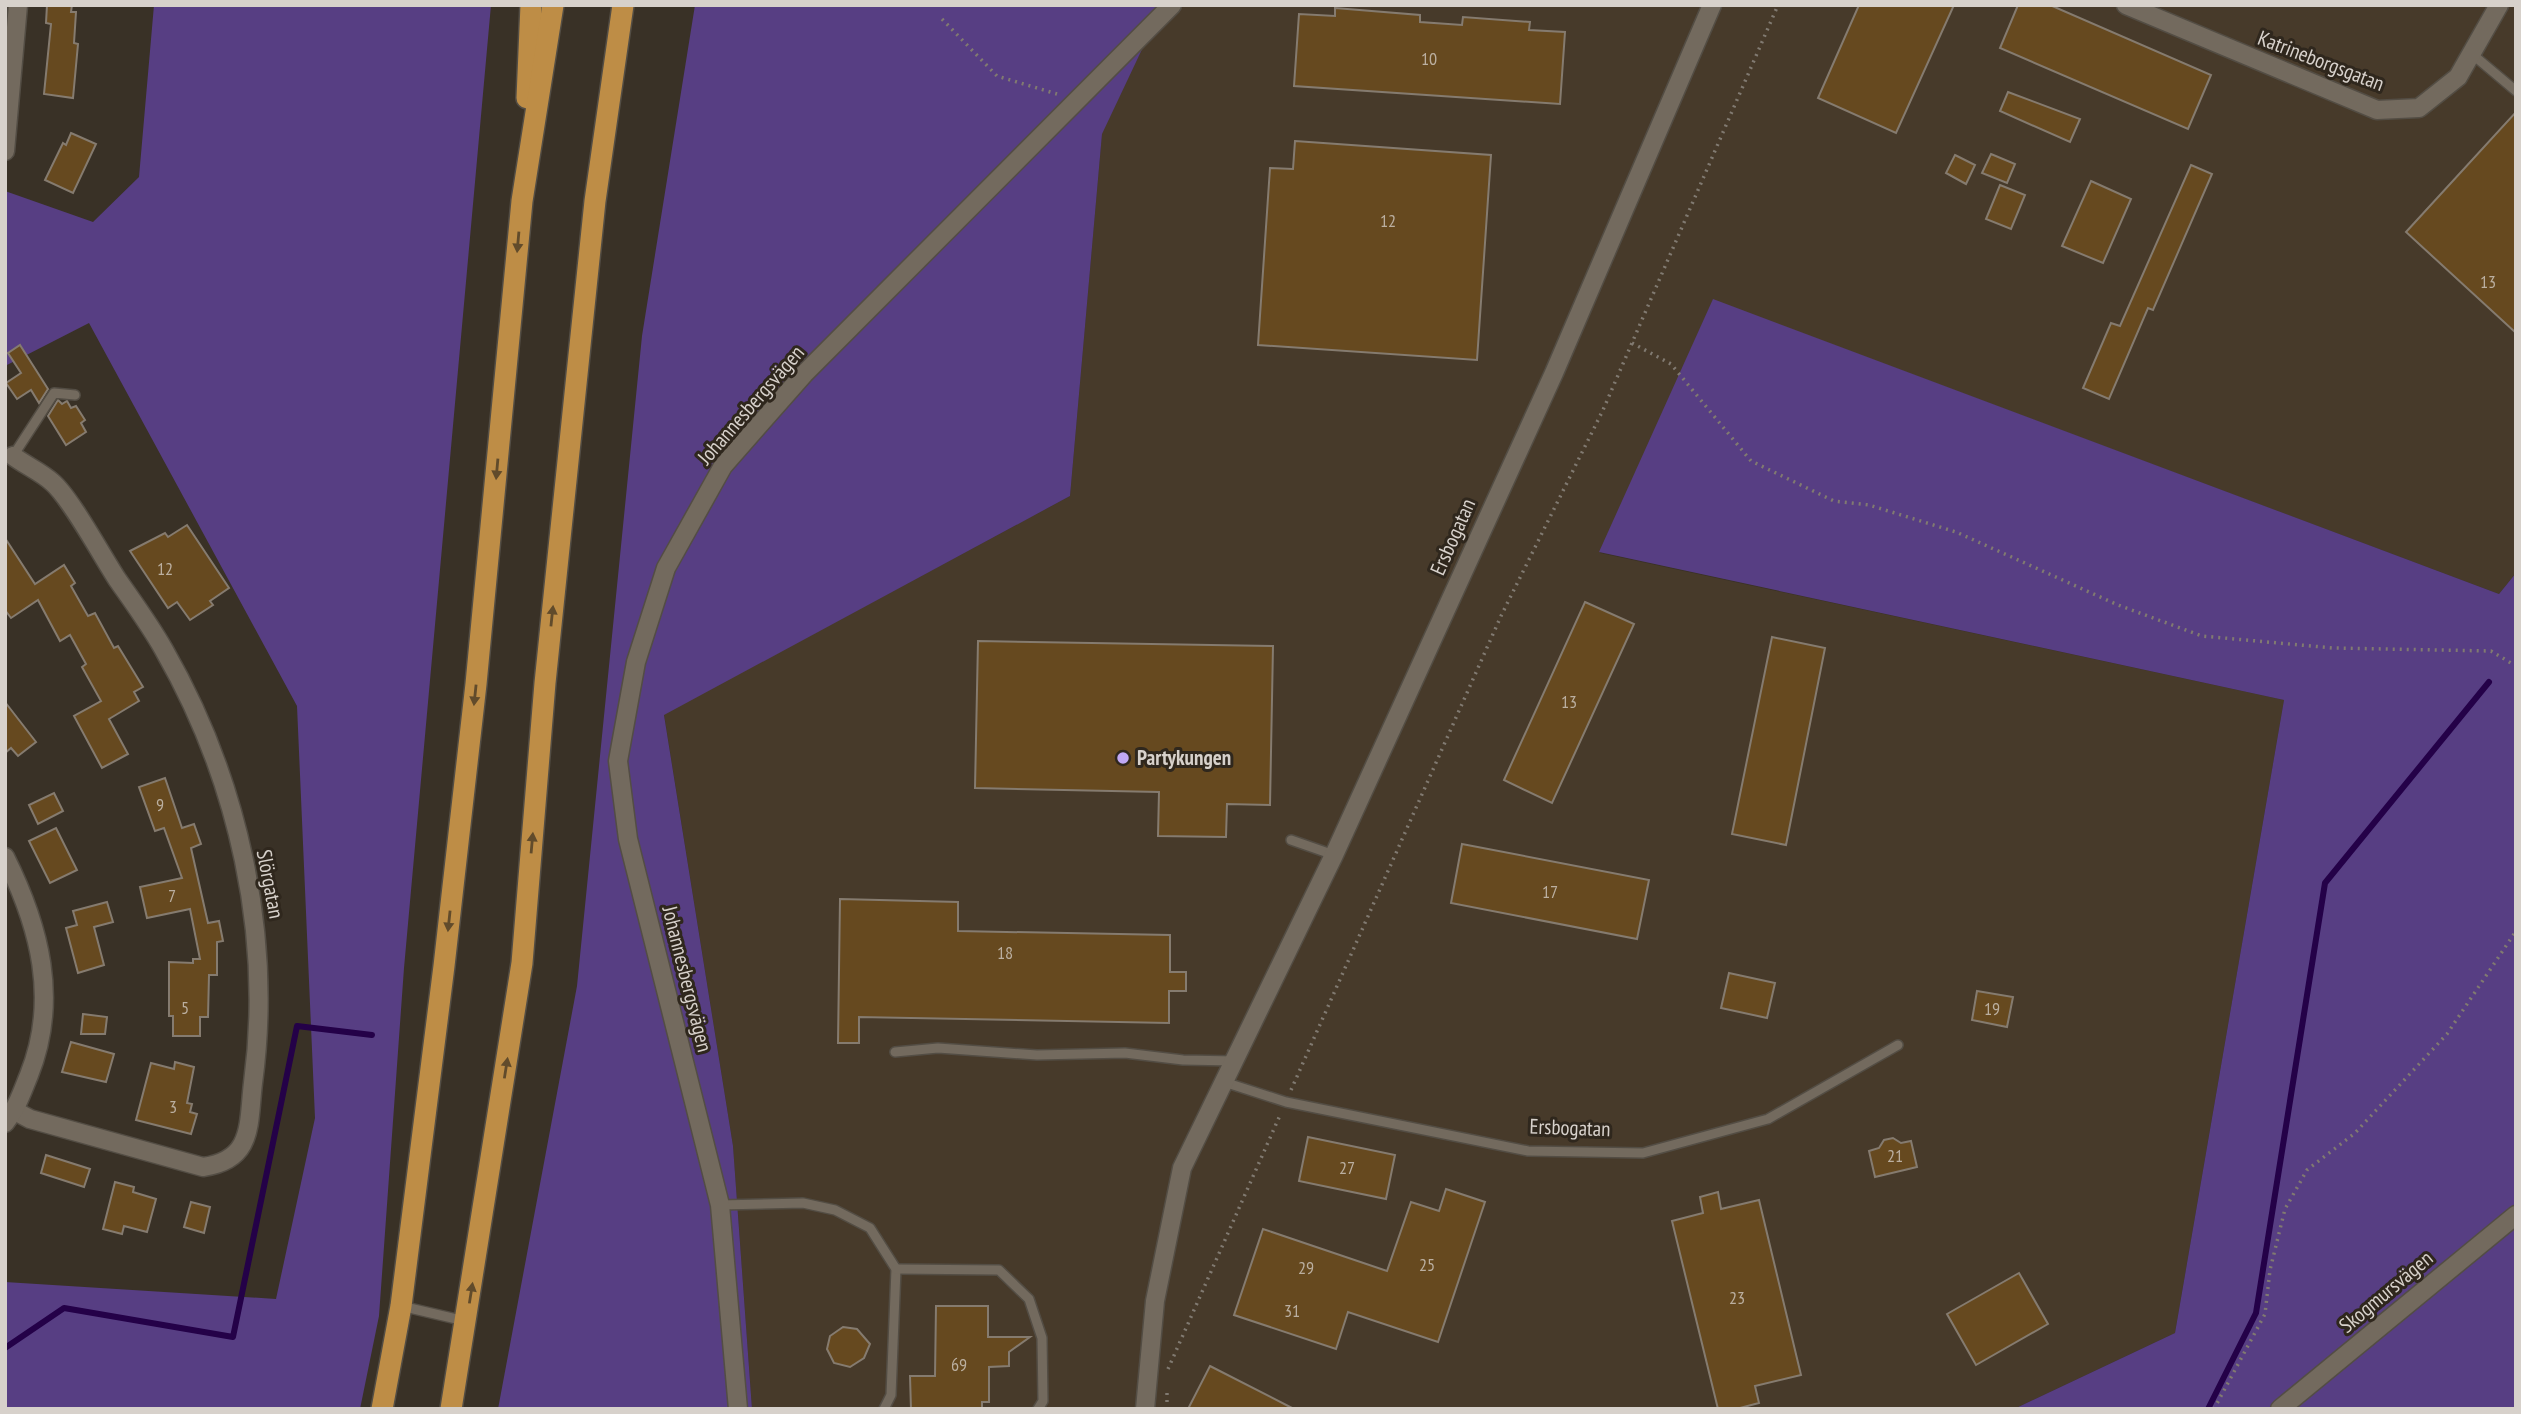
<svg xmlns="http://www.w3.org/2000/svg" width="2521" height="1414" font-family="'PT Sans Narrow',sans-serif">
<rect width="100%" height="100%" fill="#393126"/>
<path fill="#473a2a" d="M1163 5H2516V573L2499 594 1713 300 1600 553 2284 700 2175 1333 2014 1409H752L733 1146 664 714 1070 496 1102 133Z"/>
<g fill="#573e83">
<path d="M154 5H491L404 968 379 1316 360 1409H5V1282L276 1299 315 1118 297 706 89 323 5 366V191L93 222 139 177Z"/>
<path d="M695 5H1163L1102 134 1070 496 664 715 733 1146 752 1409H498L577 986 642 336Z"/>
<path d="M1713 299 2499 594 2516 573V1409H2014L2175 1333 2284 700 1599 552Z"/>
</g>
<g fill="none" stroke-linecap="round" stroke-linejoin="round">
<g stroke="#240148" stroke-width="6">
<path d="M5 1348 64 1308 233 1337 297 1026 372 1035"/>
<path d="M2208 1409 2256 1313 2325 883 2489 682"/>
</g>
</g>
<g fill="#66491f" stroke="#857b6f" stroke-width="2">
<path d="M47 5H72L71 12H76L74 43 78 44 73 98 44 94 51 24 46 23Z"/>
<path d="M1859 5H1954L1896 133 1818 98Z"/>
<path d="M2018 5H2050L2211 75 2188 129 2000 48Z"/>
<path d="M1335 8 1420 15V22L1462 25 1463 17 1530 22 1529 30 1565 32 1560 104 1294 86 1299 14 1335 16Z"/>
<path d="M2008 92 2080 119 2070 142 2000 111Z"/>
<path d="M2516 112V333L2406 232Z"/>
<path d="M71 133 96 144 73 193 45 180 63 143 66 145Z"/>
<path d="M1295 141 1491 155 1477 360 1258 345 1270 168 1293 169Z"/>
<path d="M1991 154 2015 164 2007 183 1982 173Z"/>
<path d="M1955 155 1975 165 1966 184 1946 173Z"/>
<path d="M2191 165 2212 174 2153 310 2148 308 2109 399 2083 388 2111 323 2120 326Z"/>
<path d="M2091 181 2131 199 2103 263 2062 246Z"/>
<path d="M2000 185 2025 195 2011 229 1986 219Z"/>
<path d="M20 345 48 389 39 403 31 390 17 399 6 383 21 373 8 353Z"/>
<path d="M58 400 62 404 67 401 71 408 76 406 85 420 81 423 86 432 66 445 48 416Z"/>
<path d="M187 525 229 588 210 601 213 605 190 620 177 602 168 608 130 551 165 533 168 537Z"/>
<path d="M5 538 35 584 64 565 75 583 71 586 88 616 95 613 114 648 118 646 143 687 134 692 139 701 109 719 128 754 102 768 74 716 101 701 82 667 86 664 70 635 60 641 38 600 11 618 5 610Z"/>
<path d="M1585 602 1634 624 1552 803 1504 780Z"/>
<path d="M1772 637 1825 648 1786 845 1732 834Z"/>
<path d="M978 641 1273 646 1270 805 1227 804 1226 837 1158 836 1159 792 975 788Z"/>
<path d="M5 702 36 742 18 756 11 748 5 753Z"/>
<path d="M165 778 182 828 194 824 201 844 191 848 208 923 219 921 223 941 217 942V975H209L208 1017H200V1036H173V1016H169V962L193 963V959H200L190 909 147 918 140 887 182 878 164 828 155 831 139 787Z"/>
<path d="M54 793 63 811 38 824 29 805Z"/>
<path d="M56 828 77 870 50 883 29 841Z"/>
<path d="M1462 844 1649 880 1637 939 1451 903Z"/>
<path d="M840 899 958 902V931L1170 935V972H1186V991H1169V1023L859 1017V1043H838Z"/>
<path d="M107 902 113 922 94 927 104 965 78 973 66 928 77 925 73 911Z"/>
<path d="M1729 973 1775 983 1767 1018 1721 1008Z"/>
<path d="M1977 991 2013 997 2007 1027 1972 1020Z"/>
<path d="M83 1014 107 1017 105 1034H81Z"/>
<path d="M71 1042 114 1054 106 1082 62 1072Z"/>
<path d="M175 1062 194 1067 187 1103 192 1104 190 1112 197 1114 191 1134 136 1120 151 1063 174 1069Z"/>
<path d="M1308 1137 1395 1155 1386 1199 1299 1181Z"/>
<path d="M1893 1138 1901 1143 1911 1141 1917 1167 1875 1177 1869 1151 1879 1148 1884 1140Z"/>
<path d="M46 1155 90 1169 84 1187 41 1173Z"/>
<path d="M115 1182 134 1187 133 1192 156 1199 147 1232 124 1226 122 1234 103 1229Z"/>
<path d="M1446 1189 1485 1202 1438 1342 1348 1312 1336 1349 1234 1315 1263 1229 1387 1271 1411 1202 1439 1211Z"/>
<path d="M1718 1192 1721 1209 1759 1200 1801 1375 1755 1386 1759 1403 1736 1409H1718L1672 1221 1703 1213 1700 1197Z"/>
<path d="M191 1202 210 1207 204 1233 184 1227Z"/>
<path d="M2019 1273 2048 1324 1976 1365 1947 1314Z"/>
<path d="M936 1306H988V1337H1030L1009 1352V1366L989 1367V1402H982V1409H911L910 1376H935Z"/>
<path d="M843 1327 857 1329 870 1344 864 1358 850 1367 834 1363 827 1349 830 1336Z"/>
<path d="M1210 1366 1294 1409H1188Z"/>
</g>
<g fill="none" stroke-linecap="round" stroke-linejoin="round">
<g stroke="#534d44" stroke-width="12">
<g id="lane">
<path d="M2472 54 2516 91"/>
<path d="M13 456 54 393 75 395"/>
<path d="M1291 840 1334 855"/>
<path d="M895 1052 938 1048 1037 1055 1125 1053 1183 1060 1235 1061"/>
<path d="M1224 1082 1286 1102 1528 1151 1643 1153 1768 1119 1898 1045"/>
<path d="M720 1205 803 1203 835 1210 870 1228 896 1269 891 1395 884 1409"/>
<path d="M896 1269 999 1270 1029 1299 1042 1338 1043 1401 1038 1409"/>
<path d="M401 1306 465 1321"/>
</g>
</g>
<g stroke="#534d44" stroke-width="21">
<g id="street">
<path d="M2126 5 2377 110 2419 108 2458 77 2499 5"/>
<path d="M5 151 18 5"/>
<path d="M13 456C25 465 41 472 52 482 70 497 102 556 117 579 133 602 150 625 164 650 238 779 273 935 253 1083 248 1124 254 1160 203 1167L30 1119 15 1111"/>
<path d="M5 857C40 927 59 1000 29 1075 22 1092 17 1108 5 1123"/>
<path d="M738 1409 720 1205 628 839 618 761 636 662 666 568 723 466 804 374 1172 5"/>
<path d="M1145 1409 1155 1301 1182 1168 1334 855 1554 373 1712 5"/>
</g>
</g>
<g stroke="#534d44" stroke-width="21">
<path id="secondary" d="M2280 1409 2516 1215"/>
</g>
<g stroke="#534d44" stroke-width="24">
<g id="highway">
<path d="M527 98 531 5"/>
<path d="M382 1409 401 1306 444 966 476 684 522 201 553 5"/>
<path d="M451 1409 522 963 545 683 595 201 623 5"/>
</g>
</g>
<g stroke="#817a71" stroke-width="3.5" stroke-dasharray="2 5" stroke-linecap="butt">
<path d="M942 19 997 76 1057 94"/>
<path d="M1632 343 1671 364 1751 461 1834 501 1869 505 1956 532 2118 605 2202 636 2333 648 2491 651 2516 666"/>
<path d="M1291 1090 1501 616 1603 410 1778 5"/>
<path d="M1168 1369 1281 1113"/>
<path d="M1167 1393V1409"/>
<path d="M2214 1409 2265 1314 2270 1270 2285 1209 2307 1170 2355 1133 2447 1034 2516 931"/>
</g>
<use href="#lane" stroke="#736a5e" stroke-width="9"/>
<use href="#street" stroke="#736a5e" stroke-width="18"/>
<use href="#secondary" stroke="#736a5e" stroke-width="18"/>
<use href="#highway" stroke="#be8d46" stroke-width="21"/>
</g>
<defs><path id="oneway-solid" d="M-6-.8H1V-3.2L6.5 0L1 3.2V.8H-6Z" transform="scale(1.75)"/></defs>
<g fill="#614b2b">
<use href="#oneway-solid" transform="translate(518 242) rotate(95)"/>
<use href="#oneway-solid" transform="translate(497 469) rotate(95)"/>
<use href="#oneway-solid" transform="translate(552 616) rotate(-84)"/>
<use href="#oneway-solid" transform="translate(475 695) rotate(96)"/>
<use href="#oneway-solid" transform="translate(532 843) rotate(-85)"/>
<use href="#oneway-solid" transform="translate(449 921) rotate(96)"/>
<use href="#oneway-solid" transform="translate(506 1068) rotate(-81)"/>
<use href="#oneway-solid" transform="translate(471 1293) rotate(-81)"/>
</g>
<circle fill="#c0a8f4" stroke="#2f271d" stroke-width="2.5" cx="1123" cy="758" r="7"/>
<g text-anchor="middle" stroke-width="6" stroke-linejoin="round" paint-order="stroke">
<g font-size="18" fill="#bbafa0">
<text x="1429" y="65">10</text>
<text x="1388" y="227">12</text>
<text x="2488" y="288">13</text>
<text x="165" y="575">12</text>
<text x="1569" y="708">13</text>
<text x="160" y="811">9</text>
<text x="1550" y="898">17</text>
<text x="172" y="902">7</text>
<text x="1005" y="959">18</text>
<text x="185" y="1014">5</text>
<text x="1992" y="1015">19</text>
<text x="173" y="1113">3</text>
<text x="1895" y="1162">21</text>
<text x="1347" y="1174">27</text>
<text x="1427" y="1271">25</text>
<text x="1306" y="1274">29</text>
<text x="1737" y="1304">23</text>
<text x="1292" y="1317">31</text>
<text x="959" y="1371">69</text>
</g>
<g font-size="21" fill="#d7d1cb" stroke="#2f271d">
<text transform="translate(2321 61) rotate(21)" y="7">Katrineborgsgatan</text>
<text transform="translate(751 405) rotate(-49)" y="7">Johannesbergsvägen</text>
<text transform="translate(1453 537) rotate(-66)" y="7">Ersbogatan</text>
<text transform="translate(270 884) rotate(79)" y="7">Slörgatan</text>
<text transform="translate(687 979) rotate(76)" y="7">Johannesbergsvägen</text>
<text transform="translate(1570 1128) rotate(2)" y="7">Ersbogatan</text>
<text transform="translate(2386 1292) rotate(-40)" y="7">Skogmursvägen</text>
</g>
<g font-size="21" font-weight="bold" fill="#d7d1cb" stroke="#2f271d" text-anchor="start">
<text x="1137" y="765">Partykungen</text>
</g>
</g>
<rect width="2521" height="1414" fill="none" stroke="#d7d1cb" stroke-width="14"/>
</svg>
